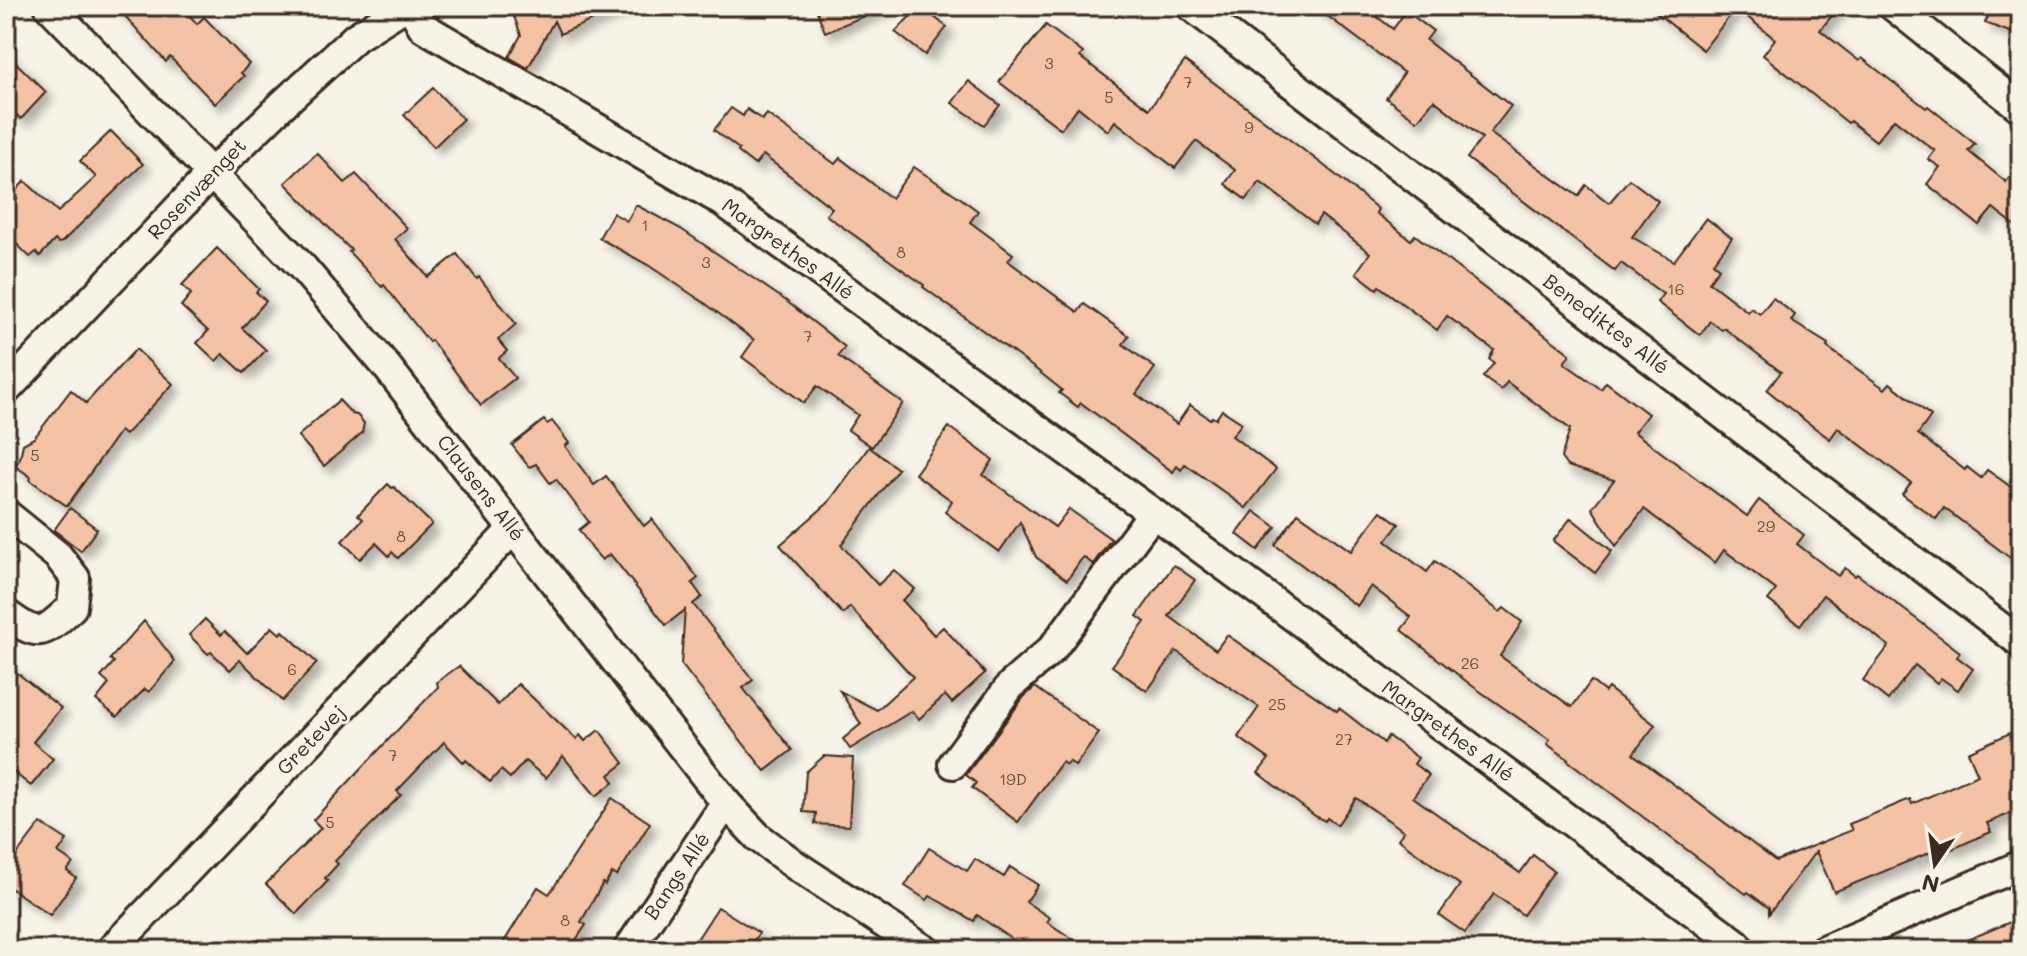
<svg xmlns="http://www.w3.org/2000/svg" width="2027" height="956" font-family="Mali,sans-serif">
<defs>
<filter id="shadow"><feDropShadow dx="7" dy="7" stdDeviation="4" flood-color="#0004"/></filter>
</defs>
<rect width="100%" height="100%" fill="#f7f3e8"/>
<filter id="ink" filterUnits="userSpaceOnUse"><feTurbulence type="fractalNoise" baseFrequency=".0125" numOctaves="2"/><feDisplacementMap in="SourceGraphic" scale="16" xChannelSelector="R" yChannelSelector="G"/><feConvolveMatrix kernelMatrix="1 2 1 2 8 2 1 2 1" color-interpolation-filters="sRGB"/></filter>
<g filter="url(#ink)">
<g fill="#f4c2a5" stroke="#3b2a1e" stroke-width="2" filter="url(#shadow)">
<path d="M116 6H181L197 24 204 17 249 64 241 73 244 76 215 104 170 57 166 62Z"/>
<path d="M532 6H625L560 34 554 21 528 68 509 57 521 35 513 14Z"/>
<path d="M815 6H886L887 7 825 32Z"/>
<path d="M920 6 947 27 925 55 895 32Z"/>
<path d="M1314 6H1363L1393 29 1406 11 1433 31 1426 40 1511 106 1490 133 1578 196 1586 185 1609 203 1629 179 1658 201 1632 237 1674 261 1706 218 1732 238 1713 263 1719 268 1709 282 1748 312 1751 308 1760 314 1773 298 1795 315 1791 321 1828 344 1827 347 1885 389 1890 383 1931 416 1918 434 1965 470 1967 467 1981 478 1987 470 2021 494V516L2010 531 2021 539V566L1944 508 1936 519 1902 494 1911 483 1838 428 1830 439 1803 419 1767 390 1781 372 1724 328 1722 330 1710 321 1700 335 1657 302 1663 294 1621 263 1615 271 1467 158 1482 138 1434 100 1417 121 1386 98 1404 73Z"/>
<path d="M1648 6H1840L1820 30 1859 61 1862 58 1926 108 1928 106 1975 144 1968 151 2006 182 2021 163V230L1993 208 1979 225 1927 184 1940 167 1928 159 1935 151 1894 119 1876 141 1850 121 1848 123 1763 55 1775 39 1736 8 1703 50Z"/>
<path d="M1993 6H2021V36L1985 23Z"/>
<path d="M1046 25 1083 53 1080 57 1149 109 1185 61 1322 164 1378 209 1376 213 1411 240 1415 235 1570 354 1564 363 1601 389 1606 382 1648 414 1634 432 1747 516 1759 500 1804 535 1797 544 1838 576 1845 568 1855 576 1857 574 1960 652 1957 657 1973 669 1958 690 1941 678 1937 683 1915 665 1888 700 1863 680 1889 646 1823 595 1800 625 1768 600 1776 590 1724 550 1715 563 1644 509 1616 546 1592 508 1614 480 1567 466 1561 458 1570 429 1507 382 1501 390 1483 377 1494 363 1489 359 1494 350 1447 316 1437 330 1379 286 1377 289 1356 273 1370 253 1321 215 1315 224 1260 182 1246 200 1225 184 1235 170 1196 141 1175 168 1115 121 1108 131 1078 107 1061 129 999 82Z"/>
<path d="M6 53 46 92 21 119 6 105Z"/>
<path d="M969 81 1000 105 984 125 952 103Z"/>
<path d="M433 88 463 119 434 147 404 115Z"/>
<path d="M731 108 743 116 747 109 762 120 767 114 835 164 840 158 891 198 914 167 959 197 978 211 970 222 1013 254 1008 261 1078 312 1084 304 1129 336 1123 344 1155 368 1136 394 1177 424 1190 405 1210 419 1212 417 1216 419 1222 410 1242 423 1232 436 1276 469 1246 508 1185 464 1181 470 1177 466 1173 472 1081 403 1078 407 1059 393 1062 390 1037 370 923 287 924 285 826 215 832 208 763 155 755 165 738 152 739 149 714 130Z"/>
<path d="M111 131 143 164 62 242 58 243 55 240 40 256 36 252 30 257 6 234V210L17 199 12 194 25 181 58 212 96 177 80 161Z"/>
<path d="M317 153 345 183 356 174 407 228 395 239 428 277 457 254 477 279 479 277 516 324 498 340 507 351 499 358 515 378 481 405 431 340 429 342 384 285 382 287 349 252 351 250 285 183Z"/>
<path d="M636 205 681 229 785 300 845 347 838 356 903 403 872 447 848 430 858 415 817 386 804 403 742 357 754 340 706 304 648 265 599 238 613 213 627 221Z"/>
<path d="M217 248 259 289 256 292 266 301 242 328 266 350 244 373 223 354 216 361 197 343 208 331 181 306 191 294 182 285Z"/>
<path d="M136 349 173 384 125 435 120 431 67 506 30 480 31 477 15 466 20 458 23 444 34 438 71 390 86 403Z"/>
<path d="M339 400 352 414 357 415 364 423 362 433 324 466 298 436Z"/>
<path d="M544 420 547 424 552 421 569 443 565 446 594 485 606 476 644 526 652 519 698 578 692 583 702 597 693 604 753 680 743 688 792 750 765 771 681 664 685 610 666 625 610 554 602 560 593 550 579 530 589 522 556 479 550 483 536 464 529 467 512 445Z"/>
<path d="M949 427 993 460 983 475 1055 527 1069 509 1111 539 1093 564 1083 557 1067 580 1036 557 1020 522 999 552 945 512 952 501 915 474Z"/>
<path d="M869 447 898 469 841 545 878 585 894 570 915 589 902 600 934 635 943 627 985 673 952 703 945 695 919 719 912 711 850 749 843 739 861 724 840 691 877 710 913 677 850 607 843 614 780 545 828 503Z"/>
<path d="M388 484 392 488 394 487 432 524 398 558 392 552 389 556 376 543 360 559 342 541 363 519 358 515Z"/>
<path d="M70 508 97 529 81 551 54 530Z"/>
<path d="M1254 511 1276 527 1258 550 1237 534Z"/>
<path d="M1381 511 1399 524 1386 541 1427 572 1435 561 1500 612 1504 608 1522 622 1500 656 1572 707 1591 681 1605 692 1608 688 1655 725 1633 754 1776 861 1852 830 1849 824 1910 799 1912 804 1978 775 1968 752 2021 728V809L1987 823 1991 832 1950 850 1948 845 1834 892 1816 851 1769 914V908L1748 892 1746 894 1567 760 1568 759 1547 744 1550 740 1471 685 1401 630 1411 617 1371 586 1357 606 1275 545 1298 513 1351 551Z"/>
<path d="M1571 518 1612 551 1595 573 1553 541Z"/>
<path d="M1174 565 1195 580 1169 616 1216 650 1227 635 1337 711 1339 708 1384 743 1388 736 1418 758 1414 764 1429 775 1413 797 1520 873 1533 855 1554 871 1523 915 1494 894 1465 933 1439 915 1460 885 1398 839 1404 831 1356 798 1337 825 1327 818 1325 821 1315 816 1258 773 1269 759 1238 737 1259 707 1176 651 1147 691 1112 666 1145 622 1137 616Z"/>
<path d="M205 619 221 635 225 631 247 653 272 627 280 634 283 631 317 663 282 701 240 660 230 670 211 652 208 654 189 635Z"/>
<path d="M144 621 175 661 149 692 145 689 117 717 96 700 109 684 101 677 114 662 110 659Z"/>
<path d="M6 664 61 708 33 742 53 759 31 786 6 766Z"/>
<path d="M459 666 498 705 518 684 576 739 580 735 585 741 599 730 624 763 609 775 614 782 596 796 563 756 546 778 525 761 510 778 501 770 490 782 466 760 464 763 444 742 397 791 401 795 335 861 338 864 325 878 328 881 296 914 266 884 321 828 313 820 438 687 437 682Z"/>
<path d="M1035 687 1099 733 1075 766 1069 761 1066 765 1062 762 1018 822 972 788 976 783 966 775 1024 697Z"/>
<path d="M824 756 853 758 849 826 815 824 816 813 803 812 806 772Z"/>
<path d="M612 798 650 823 617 876 612 873 605 885 603 883 581 922 586 925 569 950H499L538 887 549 894 554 887Z"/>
<path d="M41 823 67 840 58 853 73 863 67 871 76 878 50 915 6 885V869Z"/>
<path d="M929 848 967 871 975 859 1004 877 1010 867 1038 885 1026 902 1050 918 1047 922 1089 950H1028L977 915 974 921 930 896 927 900 905 886Z"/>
<path d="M718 907 759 933 747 950H690Z"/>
<path d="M2015 920 2021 934V950H1943Z"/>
</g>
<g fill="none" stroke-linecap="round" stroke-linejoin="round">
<g stroke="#3b2a1e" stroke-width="34">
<g id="minor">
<path d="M49 6 303 268 387 367 726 803 758 837 795 865 925 950"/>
<path d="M411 6 423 27 722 201 1153 513 1737 944 1740 950"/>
<path d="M1191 6 2021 643"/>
<path d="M1893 6 2021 108"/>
<path d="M6 390 212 173 284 103 356 37 405 6"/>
<path d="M6 514 58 556 75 578 72 607C43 634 40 639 6 614"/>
<path d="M953 764 1011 685 1052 649 1153 513"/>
<path d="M111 950 512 530"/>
<path d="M628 950 726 803"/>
<path d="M1823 950 2021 865"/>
</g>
</g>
<use href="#minor" stroke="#f7f3e8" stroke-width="28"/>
</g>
</g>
<g text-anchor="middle" stroke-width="6" stroke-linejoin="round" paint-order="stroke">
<g font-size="16" fill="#695040">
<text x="1049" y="69">3</text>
<text x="1188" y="88">7</text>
<text x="1109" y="103">5</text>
<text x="1249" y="133">9</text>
<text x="645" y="231">1</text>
<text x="901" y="258">8</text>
<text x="706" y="268">3</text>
<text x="1676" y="295">16</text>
<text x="808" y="342">7</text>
<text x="35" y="461">5</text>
<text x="1766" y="532">29</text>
<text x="401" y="542">8</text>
<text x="1470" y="669">26</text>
<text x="292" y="675">6</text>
<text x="1277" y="710">25</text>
<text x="1344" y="745">27</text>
<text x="393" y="761">7</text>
<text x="1013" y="785">19D</text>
<text x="330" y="828">5</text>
<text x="565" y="926">8</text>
</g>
<g font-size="20" fill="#3b2a1e" stroke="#f7f3e8">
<text transform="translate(197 189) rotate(-46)" y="7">Rosenvænget</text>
<text transform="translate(788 249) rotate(36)" y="7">Margrethes Allé</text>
<text transform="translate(1606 324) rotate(37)" y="7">Benediktes Allé</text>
<text transform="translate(481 488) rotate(52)" y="7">Clausens Allé</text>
<text transform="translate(1448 731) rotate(36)" y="7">Margrethes Allé</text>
<text transform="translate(311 740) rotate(-46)" y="7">Gretevej</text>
<text transform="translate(677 876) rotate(-56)" y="7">Bangs Allé</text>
</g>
</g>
<rect width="2027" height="956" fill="none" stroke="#f7f3e8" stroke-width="32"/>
<rect x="16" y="16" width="1995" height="924" fill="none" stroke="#3b2a1e" stroke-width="3" filter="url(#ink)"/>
<g transform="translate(1935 864) rotate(193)" stroke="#f7f3e8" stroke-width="6" paint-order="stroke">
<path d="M0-6L14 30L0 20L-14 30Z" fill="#3b2a1e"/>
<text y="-12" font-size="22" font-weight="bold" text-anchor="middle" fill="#3b2a1e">N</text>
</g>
</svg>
